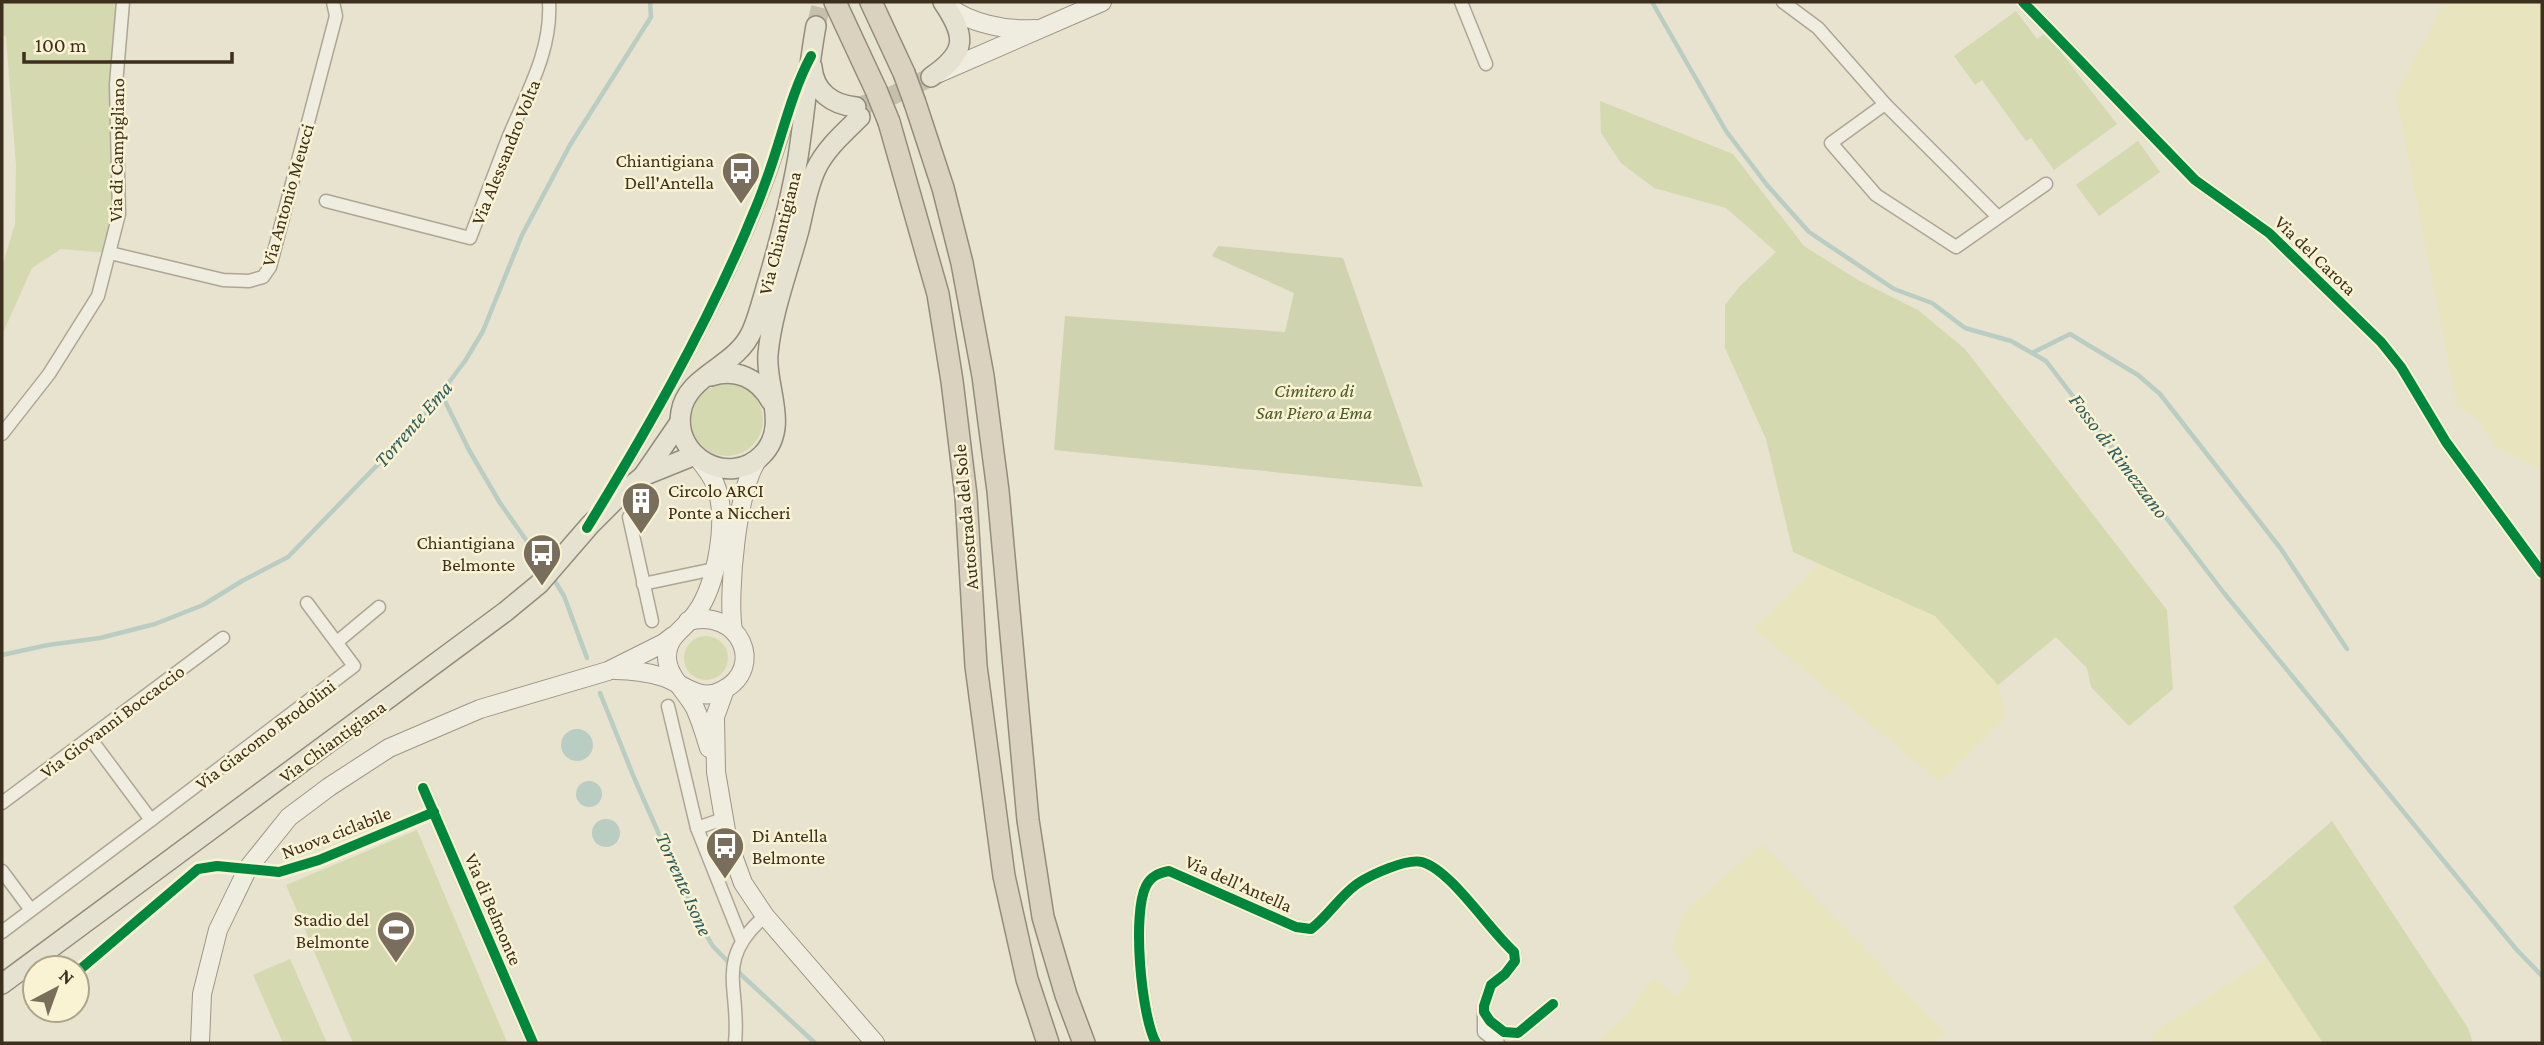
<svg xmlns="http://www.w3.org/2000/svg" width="2544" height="1045" font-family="'Crimson Pro',serif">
<rect width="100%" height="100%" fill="#e8e3ce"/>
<g fill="#e8e4bd">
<path d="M2444 2H2542V467L2537 468 2495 447 2479 421 2457 406 2396 95Z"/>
<path d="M1819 563 1935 616 1998 685 2006 717 1940 782 1753 628Z"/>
<path d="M1762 844 1861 945 1946 1034 1933 1043H1597L1624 1018 1653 978 1676 996 1692 976 1671 948 1685 911Z"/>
<path d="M2266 959 2323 1043H2156L2151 1034Z"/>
</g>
<g fill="#d4d9af">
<path d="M2 2H123L119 214 110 253 61 249 32 268 2 335V267L15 224 16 165 6 37 2 34Z"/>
<path d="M2016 11 2037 39 2046 33 2117 124 2054 170 2031 138 2026 141 1982 80 1975 85 1954 56Z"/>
<path d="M1600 101 1733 154 1804 246 1858 280 1918 310 1965 349 2167 610 2173 689 2129 726 2091 687 2087 668 2056 637 1998 685 1935 616 1793 552 1766 439 1725 348V305L1739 287 1776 252 1726 208 1654 188 1621 163 1601 133Z"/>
<path d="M2138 141 2160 172 2099 216 2076 185Z"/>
<circle cx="727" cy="420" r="36"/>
<circle cx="706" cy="658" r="22"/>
<path d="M2332 821 2468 1028 2473 1043H2323L2233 907Z"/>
<path d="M417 830 507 1042 504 1043H353L286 885Z"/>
<path d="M290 959 327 1043H283L253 975Z"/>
</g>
<path fill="#cfd3af" d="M1218 246 1343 258 1423 487 1054 450 1065 316 1285 332 1294 293 1212 256Z"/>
<g fill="#b9cdc3">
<circle cx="577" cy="745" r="16"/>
<circle cx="589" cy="794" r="13"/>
<circle cx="606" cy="833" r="14"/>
</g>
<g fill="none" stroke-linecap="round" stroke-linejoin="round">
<g stroke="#b9cdc3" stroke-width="4.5">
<path d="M1652 2 1726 131 1767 185 1809 232 1894 289 1932 303 1965 328 2011 341 2046 361 2224 593 2516 949 2542 976"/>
<path d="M2032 353 2070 334 2138 375 2160 394 2281 549 2347 649"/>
<path d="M441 393 469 450 500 503 546 568"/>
<path d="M553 578 564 596 587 658"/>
<path d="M2 655 48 645 100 638 155 624 203 605 242 581 288 557 420 421 465 361 483 331 522 235 570 145 651 17 650 2"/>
<path d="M600 693 635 780 694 913 712 945 730 964"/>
<path d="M736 970 815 1043"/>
</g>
<g stroke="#c6bfab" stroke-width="19" stroke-dasharray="19 10" stroke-linecap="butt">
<path d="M816 26 822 2"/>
<path d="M856 107 887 98 931 77"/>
</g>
<g stroke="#ada696" stroke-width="15">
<g id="street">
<path d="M1461 2 1486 64"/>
<path d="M1783 2 1818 28 1885 104 1998 217"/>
<path d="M2023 2 2195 180 2269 233 2381 342 2401 367 2446 442 2542 573"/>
<path d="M1885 104 1831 143 1876 195 1956 247 2046 184"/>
<path d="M326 201 470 238C483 204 496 170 509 136 527 93 552 50 549 2"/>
<path d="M110 253 223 280 249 281 263 277 270 267 336 16 333 2"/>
<path d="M2 434 49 374 98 296 119 214 116 84 123 2"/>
<path d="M602 504C663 403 721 298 764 188 779 150 789 110 803 72"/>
<path d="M629 517 652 621"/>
<path d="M643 584 714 569"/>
<path d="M337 642 379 607"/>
<path d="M668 706 697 828 723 819"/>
<path d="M423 788 533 1043"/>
<path d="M2 803 223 638"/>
<path d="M151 820 354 666 307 603"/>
<path d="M697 828 742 941"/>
<path d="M2 871 31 910"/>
<path d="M2 932 151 820 90 738"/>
<path d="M1484 1013V1032L1498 1043"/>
<path d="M735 1043C741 988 713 961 765 916"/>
<path d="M1156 1043C1141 1016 1132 913 1146 886 1151 876 1159 873 1169 871L1296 927 1311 929C1328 916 1340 896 1357 884 1370 875 1407 858 1422 862 1451 870 1489 930 1514 952L1515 961 1505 974 1491 985 1484 1006V1012L1490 1021 1504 1032 1518 1033 1553 1004"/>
</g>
</g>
<g stroke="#9d9686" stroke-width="20">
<g id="secondary">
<path d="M946 4C966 23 1007 31 1035 29"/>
<path d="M939 73 1102 2"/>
<path d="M697 457C704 466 711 474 715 484 729 517 717 585 696 613 685 629 667 635 667 657 667 676 686 691 695 708 701 721 705 735 709 748"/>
<path d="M733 630C727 597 737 481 760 457"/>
<path d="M615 670C632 670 647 672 663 677 684 684 700 703 723 690 766 668 740 607 688 621"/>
<path d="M725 689 715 717 716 772 728 842 743 883 765 916 875 1043"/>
<path d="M200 1043 202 994 218 930 248 868 289 817 329 787 389 748 480 709 608 671 664 643 673 636"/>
</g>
</g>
<g stroke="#928c7d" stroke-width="22">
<g id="primary">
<path d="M816 26C808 69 805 113 798 157 791 198 780 240 768 281 763 297 759 315 752 331 736 368 687 374 681 412 673 457 729 488 762 455 790 427 765 387 768 354 772 312 788 271 799 230 804 210 807 188 816 169 826 148 844 133 860 117"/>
<path d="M812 67C814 92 833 105 856 107"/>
<path d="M931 77C968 52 966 36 943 2"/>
<path d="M711 376C736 368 758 378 771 401"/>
<path d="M643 476 680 422"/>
<path d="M2 984 505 612 539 584 590 525 621 494 643 476 695 455"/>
</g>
</g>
<g stroke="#928c7d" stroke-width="24">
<g id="highway">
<path d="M835 2 876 90"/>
<path d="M871 2 904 73"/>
<path d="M915 103 943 188 962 263 983 376 998 491 1028 820 1043 917 1066 995 1084 1043"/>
<path d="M889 122 938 294 952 381 966 496 976 666 1004 876 1027 979 1048 1043"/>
</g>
</g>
<use href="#street" stroke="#efece0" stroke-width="12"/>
<use href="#secondary" stroke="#efece0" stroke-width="18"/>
<use href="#primary" stroke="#e6e2d1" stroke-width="19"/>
<use href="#highway" stroke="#dad2be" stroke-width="21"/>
<g stroke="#928c7d" stroke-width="24" stroke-linecap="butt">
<g id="highway-bridge">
<path d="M904 73 915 103"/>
<path d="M876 90 889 122"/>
</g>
</g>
<use href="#highway-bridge" stroke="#dad2be" stroke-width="21"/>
<g stroke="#f9f2d3" stroke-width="15">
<g id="cycleway">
<path d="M2023 2 2195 180 2269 233 2381 342 2401 367 2446 442 2542 573"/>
<path d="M587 528C646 432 702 334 746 231 752 216 759 201 764 186 781 143 789 97 811 56"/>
<path d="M423 788 533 1043"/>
<path d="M77 972 198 869 217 866 279 872 319 860 434 812"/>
<path d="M1156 1043C1141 1016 1132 913 1146 886 1151 876 1159 873 1169 871L1296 927 1311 929C1328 916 1340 896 1357 884 1370 875 1407 858 1422 862 1451 870 1489 930 1514 952L1515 961 1505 974 1491 985 1484 1006V1012L1490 1021 1504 1032 1518 1033 1553 1004"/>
</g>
</g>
<use href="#cycleway" stroke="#00873e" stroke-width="10"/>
</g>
<defs>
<g id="bus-pin" transform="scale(2.0125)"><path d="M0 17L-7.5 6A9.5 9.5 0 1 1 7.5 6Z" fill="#796e5b" stroke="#f9f2d3"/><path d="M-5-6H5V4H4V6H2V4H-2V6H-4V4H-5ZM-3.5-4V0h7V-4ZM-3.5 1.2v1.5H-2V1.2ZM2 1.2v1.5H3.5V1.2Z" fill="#fff"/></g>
<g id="building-pin" transform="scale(2.0125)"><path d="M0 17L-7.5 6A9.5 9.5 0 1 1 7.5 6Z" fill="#796e5b" stroke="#f9f2d3"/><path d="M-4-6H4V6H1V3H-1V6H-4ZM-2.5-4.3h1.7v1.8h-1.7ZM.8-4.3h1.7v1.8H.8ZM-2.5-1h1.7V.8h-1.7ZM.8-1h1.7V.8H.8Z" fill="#fff"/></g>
<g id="stadium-pin" transform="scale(2.0125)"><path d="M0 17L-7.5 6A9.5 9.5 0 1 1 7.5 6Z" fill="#796e5b" stroke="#f9f2d3"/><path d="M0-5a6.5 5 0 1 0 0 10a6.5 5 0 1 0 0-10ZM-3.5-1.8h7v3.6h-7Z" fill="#fff"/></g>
</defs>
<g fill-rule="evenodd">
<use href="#bus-pin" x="741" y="171"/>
<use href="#building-pin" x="641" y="501"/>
<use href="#bus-pin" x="542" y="553"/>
<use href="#bus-pin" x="725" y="846"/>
<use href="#stadium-pin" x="396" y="930"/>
</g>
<g text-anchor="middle" stroke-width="5" stroke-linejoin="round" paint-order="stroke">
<g font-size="19" fill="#3d2f1d" stroke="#f9f2d3">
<text transform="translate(116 150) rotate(-89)" y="7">Via di Campigliano</text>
<text transform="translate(505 152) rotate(-68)" y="7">Via Alessandro Volta</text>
<text transform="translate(287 195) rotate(-74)" y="7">Via Antonio Meucci</text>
<text transform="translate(779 233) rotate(-76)" y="7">Via Chiantigiana</text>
<text transform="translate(2316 255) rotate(44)" y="7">Via del Carota</text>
<text transform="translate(965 517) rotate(-95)" y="7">Autostrada del Sole</text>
<text transform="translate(112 721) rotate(-37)" y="7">Via Giovanni Boccaccio</text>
<text transform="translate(265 734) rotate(-37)" y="7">Via Giacomo Brodolini</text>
<text transform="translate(332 741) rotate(-36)" y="7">Via Chiantigiana</text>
<text transform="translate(336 832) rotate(-21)" y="7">Nuova ciclabile</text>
<text transform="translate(1239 883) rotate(24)" y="7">Via dell'Antella</text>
<text transform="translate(494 909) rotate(67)" y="7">Via di Belmonte</text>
</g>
<g font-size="19" fill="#3d2f1d" stroke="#f9f2d3" text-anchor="end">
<text x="714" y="167">Chiantigiana<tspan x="714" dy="22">Dell'Antella</tspan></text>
<text x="668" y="497" text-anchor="start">Circolo ARCI<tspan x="668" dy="22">Ponte a Niccheri</tspan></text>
<text x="515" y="549">Chiantigiana<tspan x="515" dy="22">Belmonte</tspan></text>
<text x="752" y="842" text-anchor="start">Di Antella<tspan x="752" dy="22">Belmonte</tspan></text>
<text x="369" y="926">Stadio del<tspan x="369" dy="22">Belmonte</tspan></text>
</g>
<g font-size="19" font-style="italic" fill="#475b22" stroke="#f9f2d3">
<text x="1314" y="397">Cimitero di<tspan x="1314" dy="22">San Piero a Ema</tspan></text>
</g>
<g font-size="21" font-style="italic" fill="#2b5c5e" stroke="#f9f2d3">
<text transform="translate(413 424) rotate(-49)" y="7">Torrente Ema</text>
<text transform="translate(2119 456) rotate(53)" y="7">Fosso di Rimezzano</text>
<text transform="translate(684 884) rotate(66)" y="7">Torrente Isone</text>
</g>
</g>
<rect width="2544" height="1045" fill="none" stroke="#3d2f1d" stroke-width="7"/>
<g transform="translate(56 989) rotate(41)"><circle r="33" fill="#f9f2d3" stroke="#aea48a" stroke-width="2"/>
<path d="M0-5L12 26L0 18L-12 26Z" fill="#796e5b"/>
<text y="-10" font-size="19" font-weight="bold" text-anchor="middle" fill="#3d2f1d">N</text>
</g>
<path d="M24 52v10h208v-10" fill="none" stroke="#3d2f1d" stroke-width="3.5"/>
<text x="35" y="52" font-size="21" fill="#3d2f1d" stroke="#f9f2d3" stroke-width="5" paint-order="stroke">100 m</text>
</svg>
